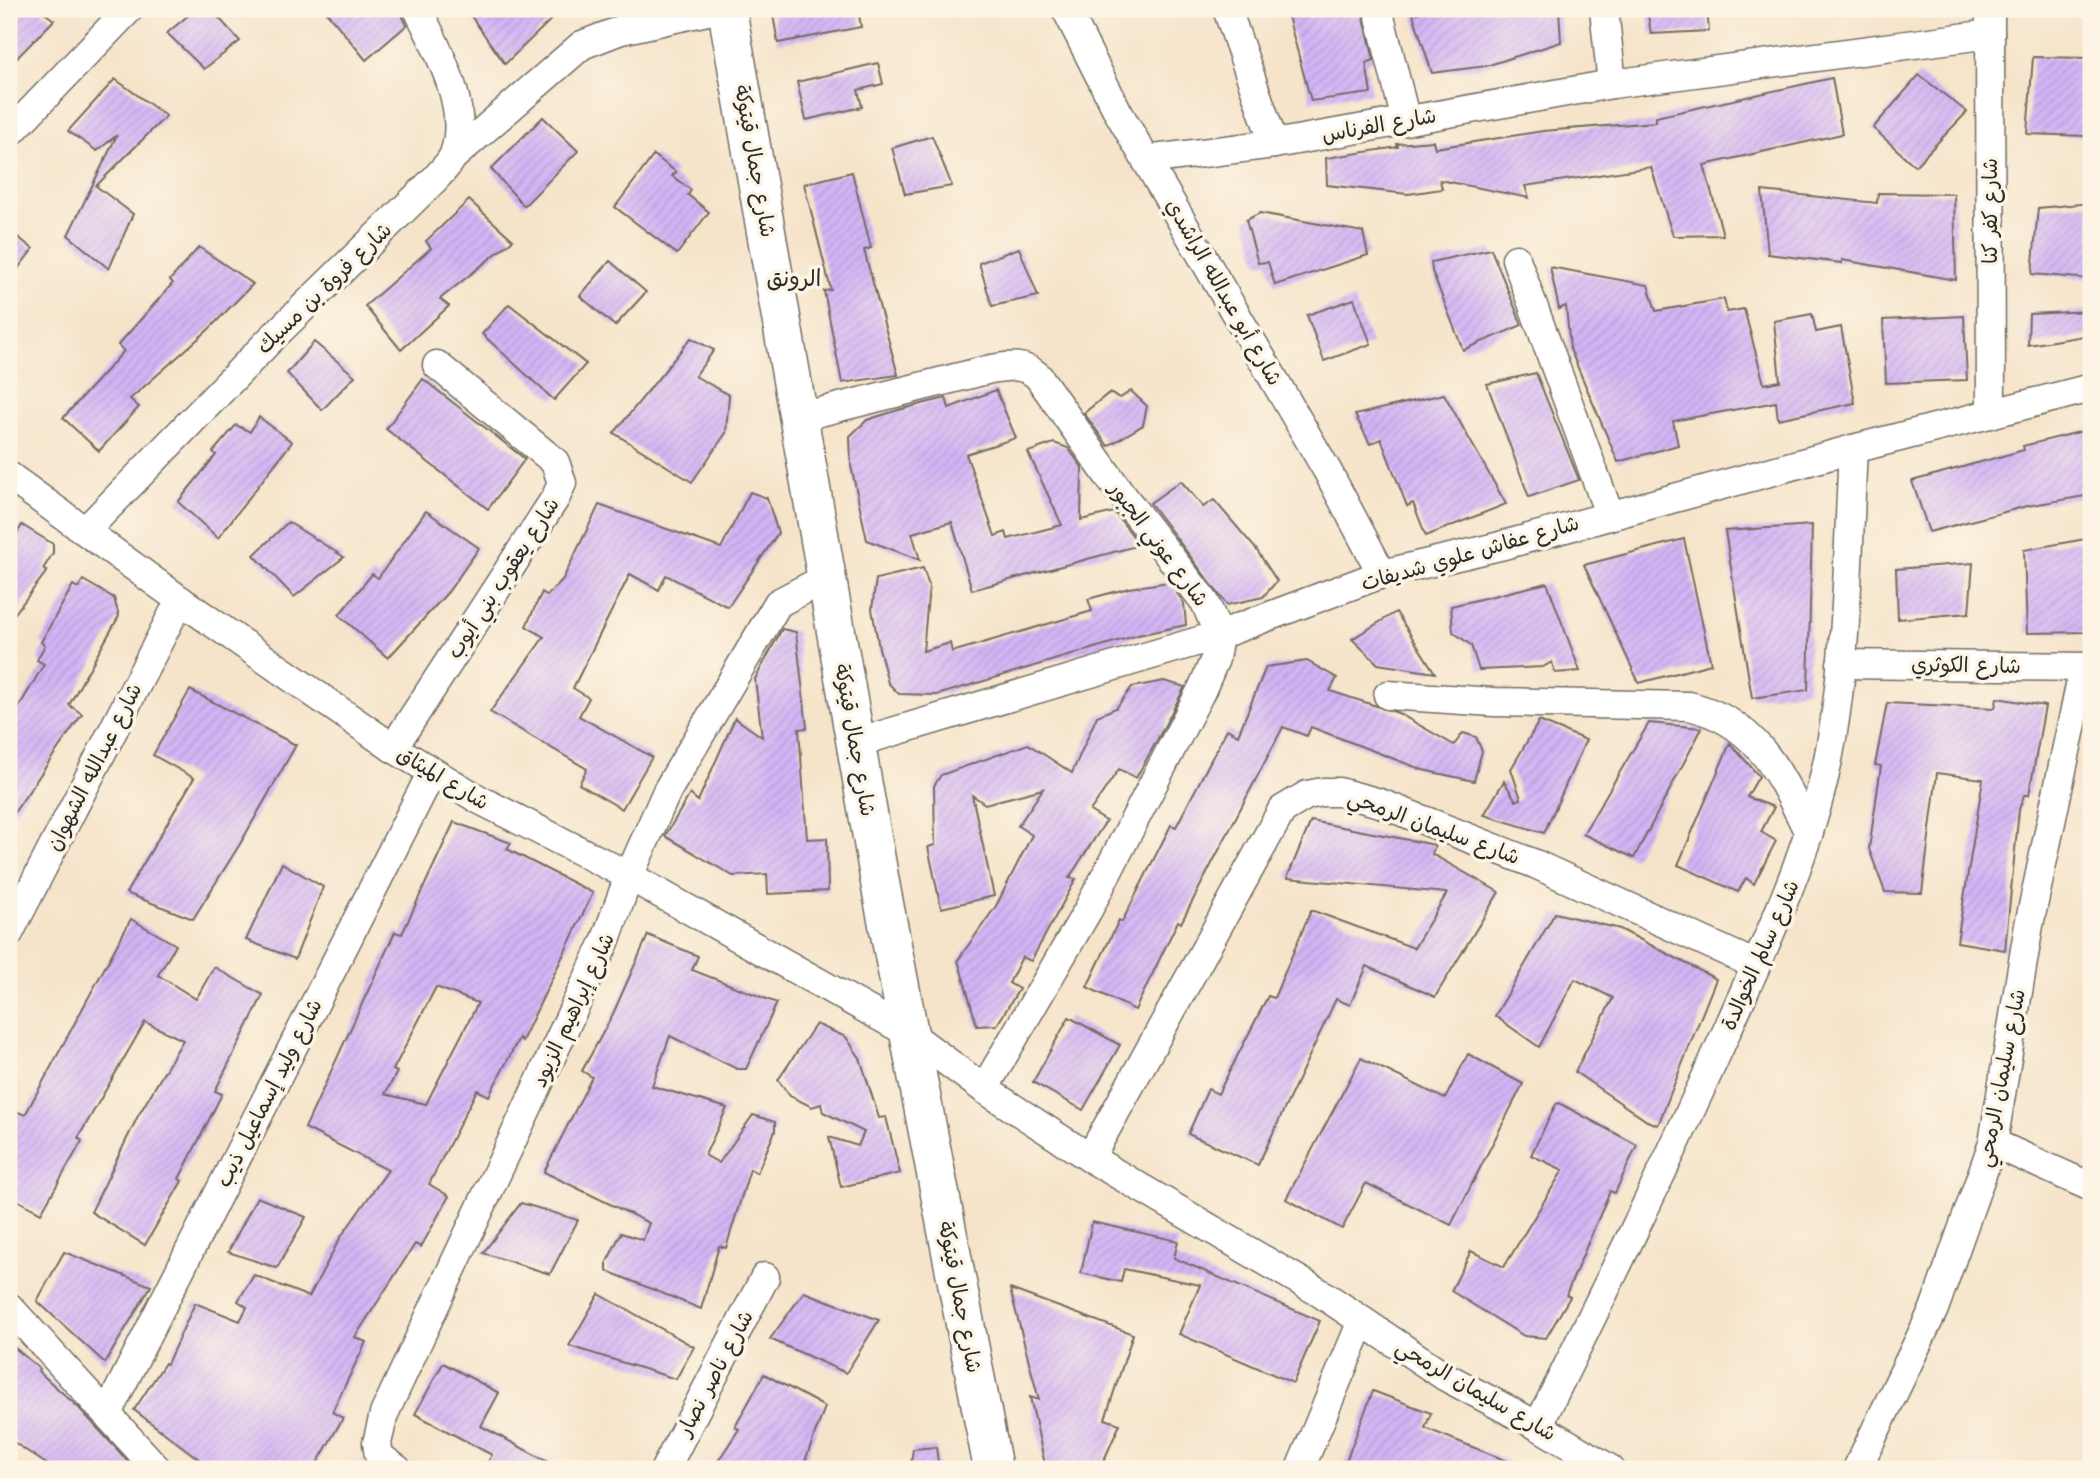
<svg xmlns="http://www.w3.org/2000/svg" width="2100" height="1478" font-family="'Playpen Sans','Playpen Sans Arabic',sans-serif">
<defs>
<pattern id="building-hatch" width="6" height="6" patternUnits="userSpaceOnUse" patternTransform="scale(1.75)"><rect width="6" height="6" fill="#d3b4f5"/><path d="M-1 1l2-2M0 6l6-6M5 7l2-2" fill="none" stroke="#b59bd2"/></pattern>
</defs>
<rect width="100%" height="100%" fill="#fcf5e5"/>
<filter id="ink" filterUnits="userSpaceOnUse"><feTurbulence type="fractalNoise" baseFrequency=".0143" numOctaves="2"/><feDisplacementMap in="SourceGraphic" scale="14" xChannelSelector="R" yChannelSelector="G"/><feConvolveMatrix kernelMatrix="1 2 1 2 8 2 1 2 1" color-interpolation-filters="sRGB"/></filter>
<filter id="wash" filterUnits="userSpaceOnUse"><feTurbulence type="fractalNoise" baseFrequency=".00686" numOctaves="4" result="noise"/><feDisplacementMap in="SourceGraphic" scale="28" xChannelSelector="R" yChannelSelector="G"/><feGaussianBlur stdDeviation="1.57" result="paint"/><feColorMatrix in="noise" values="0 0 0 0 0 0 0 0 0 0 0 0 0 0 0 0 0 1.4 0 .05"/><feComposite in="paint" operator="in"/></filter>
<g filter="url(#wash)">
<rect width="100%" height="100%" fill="#f6e4ca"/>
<g id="blocks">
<g fill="url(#building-hatch)" fill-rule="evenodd">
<path d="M9 9H39L54 20 9 66Z"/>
<path d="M196 9H211L240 41 204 69 167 33Z"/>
<path d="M324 9H399L407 25 366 60Z"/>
<path d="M466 9H562L505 64Z"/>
<path d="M772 9H858L861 27 778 43Z"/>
<path d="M1286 9H1362L1374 60 1366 63 1371 93 1311 101Z"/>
<path d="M1434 9H1559L1561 42 1486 66 1432 73 1413 14Z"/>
<path d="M1647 9H1707L1709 31 1651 34Z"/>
<path d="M2033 57 2091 58V114L2086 136 2027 134Z"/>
<path d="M878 63 883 84 858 90 862 107 806 120 797 82Z"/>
<path d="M1919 75 1967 112 1915 166 1873 128Z"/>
<path d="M1832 78 1842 134 1704 165 1723 235 1673 236 1651 167 1525 186 1529 198 1440 180 1442 189 1408 194 1327 185 1326 158 1398 147 1397 144 1433 141 1435 148 1543 131 1656 122V117Z"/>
<path d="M115 79 166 116 96 186 133 214 109 269 68 235 117 135 97 151 68 131Z"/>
<path d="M543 117 578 151 524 206 491 169Z"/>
<path d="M932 136 952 186 905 194 892 148Z"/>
<path d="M654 155 676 172 672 176 691 190 688 195 709 212 677 254 615 207Z"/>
<path d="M852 172 871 248 864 250 898 375 842 383 824 291 831 290 804 184Z"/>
<path d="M1762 191 1877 203 1878 193 1954 194 1956 280 1842 260V263L1768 254Z"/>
<path d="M469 200 513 240 440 299 449 306 401 350 365 306 431 248 426 241Z"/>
<path d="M2091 203V279L2032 274 2038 208Z"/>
<path d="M1260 213 1363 232 1368 255 1275 285 1268 262 1258 263 1246 220Z"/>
<path d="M9 230 33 249 9 280Z"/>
<path d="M199 247 253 284 208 330 130 399 139 407 99 451 63 418 124 351 118 345 173 283 170 280Z"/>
<path d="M1019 248 1038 296 992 306 979 263Z"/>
<path d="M1491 249 1522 325 1463 350 1432 271 1431 262Z"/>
<path d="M610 261 646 292 615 326 580 296Z"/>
<path d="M1550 267 1648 285 1656 311 1724 299 1727 312 1744 309 1764 384 1780 381 1774 321 1812 314 1816 332 1841 327 1855 403 1778 419 1776 402 1673 421 1678 445 1618 462 1570 349 1566 306 1559 309Z"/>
<path d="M1354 299 1371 344 1324 361 1307 315Z"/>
<path d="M509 304 586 364 554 400 482 334Z"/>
<path d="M2091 311V335L2028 345 2029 314Z"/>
<path d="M1964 316 1967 380 1886 383 1883 320Z"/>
<path d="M691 338 714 350 695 376 729 395 726 433 692 482 614 433Z"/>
<path d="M314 342 355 376 322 410 287 373Z"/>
<path d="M1536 373 1579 480 1529 497 1487 384Z"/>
<path d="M423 379 525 459 488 509 386 429Z"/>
<path d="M996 390 1016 438 966 454 995 536 1006 532 1008 539 1062 525 1028 452 1054 443 1068 448 1082 467 1081 520 1114 512 1140 545 972 590 952 522 912 533 920 560 867 540 851 466 850 436 867 420 898 410 946 398 949 408Z"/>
<path d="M1131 391 1147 406 1143 425 1108 446 1084 413 1109 393 1120 398Z"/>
<path d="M1444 394 1506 504 1426 536 1413 503 1407 506 1381 439 1370 444 1355 415Z"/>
<path d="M259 417 292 442 218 538 178 502 216 455 213 452 236 425 250 432Z"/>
<path d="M2091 429V495L2027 506 1929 532 1912 481 2024 450 2023 446Z"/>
<path d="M1181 481 1203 507 1214 500 1256 549 1277 581 1263 597 1227 605 1150 503Z"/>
<path d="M750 492 767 498 778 533 728 607 666 575 659 590 630 574 573 688 589 698 579 716 652 757 622 809 579 784 587 769 490 712 544 637 526 626 542 592 547 596 563 579 599 505 721 548Z"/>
<path d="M426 511 479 548 448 592 388 658 339 615 372 574 378 578Z"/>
<path d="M288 522 344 557 294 597 254 555Z"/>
<path d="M22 525 53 544V553L43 569 47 571 9 621V547Z"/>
<path d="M1812 525 1808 690 1752 698 1725 531Z"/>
<path d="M2091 538V632L2027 633 2024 550Z"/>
<path d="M1684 539 1711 664 1639 683 1584 565Z"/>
<path d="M1973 563 1969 613 1898 619 1896 569Z"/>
<path d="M923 568 929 586 923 651 950 643 952 652 1092 611 1088 599 1129 588 1169 582 1184 603 1186 625 1138 635 937 695 899 694 888 683 879 648 872 609 876 579Z"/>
<path d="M83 580 114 598 119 616 69 705 82 714 9 820V724L44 664 37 660 45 645 41 642 73 585 78 588Z"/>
<path d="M1547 583 1580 671 1555 673 1552 662 1543 667 1479 670 1471 645 1453 632 1451 606Z"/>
<path d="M1396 612 1435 673 1378 664 1352 639Z"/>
<path d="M782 629 796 632 807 728 799 729 807 839 827 838 828 891 768 894 767 874 733 876 665 836 690 794 698 801 735 718 762 737 755 679Z"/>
<path d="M1307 661 1337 678 1330 691 1398 713 1454 745 1463 733 1476 737 1482 751 1474 781 1423 770 1311 727 1307 736 1283 727 1181 923 1178 921 1135 1010 1087 987 1119 920 1122 922 1171 825 1176 827 1227 729 1238 735 1266 667Z"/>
<path d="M1164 681 1185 687 1156 742 1136 778 1119 769 1090 811 1106 821 1069 878 1076 879 1031 961 1022 957 1009 983 1019 989 997 1025 977 1026 958 960 996 906 1032 835 1018 826 1043 789 985 804 972 795 994 896 941 908 928 847 935 845 934 786 941 775 1028 744 1072 773 1097 716 1116 708 1132 687Z"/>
<path d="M190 690 296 745 240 844 193 919 126 893 194 778 153 755Z"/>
<path d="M1997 698 2045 706 2029 795H2024L2019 810 2005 950 1957 942 1983 779 1937 773 1922 893 1885 892 1869 849 1881 766 1875 765 1887 703 1995 708Z"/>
<path d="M1539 721 1586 740 1544 833 1484 815 1504 781 1516 801 1521 799 1511 769Z"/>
<path d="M1649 723 1702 728 1634 858 1583 834Z"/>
<path d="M1730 743 1759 776 1747 797 1774 807 1761 832 1776 841 1754 884 1746 878 1738 892 1678 865Z"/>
<path d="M1311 821 1435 845 1432 854 1499 892 1435 997 1367 966 1350 1005 1336 999 1258 1165 1188 1134 1208 1089 1218 1094 1268 996 1274 998 1311 910 1414 948 1447 893 1287 878Z"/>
<path d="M454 822 511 843 507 849 593 893 522 1041 519 1038 489 1096 477 1090 429 1184 449 1196 421 1247 415 1244 355 1337 366 1342 332 1412 343 1418 314 1469H212L134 1410 165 1363 167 1364 195 1303 240 1321 247 1307 238 1301 254 1275 309 1297 340 1238 388 1170 305 1128 395 932 402 934ZM436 987 478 1003 426 1104 385 1094 397 1072 393 1070Z"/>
<path d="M282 863 323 887 295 959 246 940Z"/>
<path d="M1555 913 1620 929 1716 979 1658 1125 1647 1121 1575 1072 1613 998 1575 979 1539 1047 1495 1016Z"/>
<path d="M131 919 176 945 158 975 196 999 214 967 263 995 215 1091 222 1094 179 1179 182 1181 145 1245 91 1212 138 1116 183 1040 145 1022 78 1138 82 1141 41 1213 9 1196V1108L25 1115Z"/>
<path d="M648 935 698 956 692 970 777 1003 746 1069H737L670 1036 652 1086 727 1108 705 1155 719 1163 753 1115 775 1122V1131L757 1173 750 1169 726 1248 719 1246 701 1309 607 1271V1262L621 1233 643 1240 649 1223 544 1172 592 1077 582 1071 612 1016Z"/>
<path d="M1069 1017 1120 1045 1083 1110 1033 1082Z"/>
<path d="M816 1024 846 1037 860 1058 879 1118 886 1117 900 1173 841 1187 829 1137 858 1146 864 1132 823 1112 821 1104 812 1107 790 1096 778 1080Z"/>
<path d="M1468 1054 1523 1084 1451 1225 1366 1183 1342 1229 1286 1199 1361 1058 1445 1099Z"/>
<path d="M1559 1103 1637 1145 1615 1193 1610 1191 1566 1295 1570 1297 1546 1338 1524 1336 1451 1291 1471 1251 1504 1267 1563 1170 1531 1155 1556 1104Z"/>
<path d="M257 1197 306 1217 277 1268 228 1252Z"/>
<path d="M521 1203 578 1220 550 1274 483 1253Z"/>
<path d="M1092 1222 1178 1241 1174 1258 1320 1321 1293 1383 1179 1334 1200 1285 1124 1269 1121 1282 1081 1273Z"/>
<path d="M64 1252 151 1286 105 1363 37 1301Z"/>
<path d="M1010 1289 1133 1334 1105 1419 1120 1424 1100 1469H1046L1030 1397 1039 1400Z"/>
<path d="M804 1292 879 1320 846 1373 770 1339Z"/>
<path d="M599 1294 694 1347 676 1379 569 1346Z"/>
<path d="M9 1343 40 1369 38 1371 79 1408 135 1469H54L9 1439Z"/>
<path d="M443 1363 499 1393 481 1426 561 1469H484L492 1455 415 1414Z"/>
<path d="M764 1374 825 1407 802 1469H713L739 1429 735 1427Z"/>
<path d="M1373 1391 1431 1413 1425 1428 1527 1469H1343Z"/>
<path d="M936 1447 939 1469H910L913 1449Z"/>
</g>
</g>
</g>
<g filter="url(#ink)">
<use href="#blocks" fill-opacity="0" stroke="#726c63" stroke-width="2"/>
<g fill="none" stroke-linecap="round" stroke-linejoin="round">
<g stroke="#726c63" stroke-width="31">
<g id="street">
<path d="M1066 9 1118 112 1328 472 1382 574"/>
<path d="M1227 9 1274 144"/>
<path d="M1378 9 1406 121"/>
<path d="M1604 9 1612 84"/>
<path d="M1990 9 1991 414"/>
<path d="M9 134 129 9"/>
<path d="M454 156 582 45 621 30 716 9"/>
<path d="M1146 160 1274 144 1612 84 1990 34"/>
<path d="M1516 259 1609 514"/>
<path d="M800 417 991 369C1010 366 1023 363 1038 376L1119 491 1205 602 1219 635 1215 659 1202 689 1088 910 984 1089"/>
<path d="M9 476 180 600 393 748 480 800 629 876 907 1032 984 1089 1090 1158 1322 1294 1446 1377 1538 1426 1610 1469"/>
<path d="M85 531 270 340 434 180C440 173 451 163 454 154 471 107 437 50 418 9"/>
<path d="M1841 664 2091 667"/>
<path d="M1388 695 1493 702 1689 706C1758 722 1780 774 1809 833"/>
<path d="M855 743 1219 635 1382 574 1500 546 1853 449 2091 388"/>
<path d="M393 748 556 497 562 483 555 462 437 365"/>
<path d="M9 933 180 600"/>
<path d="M1993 1143 2091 1187"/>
<path d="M1090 1158 1282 810 1307 795 1323 792H1339L1380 803 1535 864 1756 965"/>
<path d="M9 1307 157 1469"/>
<path d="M107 1414 432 772"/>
<path d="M1538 1426C1604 1293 1669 1161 1729 1026 1771 931 1815 842 1832 738 1848 643 1848 545 1853 449"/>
<path d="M397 1469 379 1456 377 1443 384 1414 605 942 629 876 667 791 778 603 826 578"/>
<path d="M665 1469 765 1277"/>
<path d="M1300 1469 1362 1321"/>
<path d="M1857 1469 1934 1309 1993 1143 2029 925 2084 667"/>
</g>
</g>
<g stroke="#726c63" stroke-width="41">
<path id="secondary" d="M727 9 881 888 993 1469"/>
</g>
<use href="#street" stroke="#fff" stroke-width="28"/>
<use href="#secondary" stroke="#fff" stroke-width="38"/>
</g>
</g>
<g text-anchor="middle" stroke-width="7" stroke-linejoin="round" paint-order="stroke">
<g font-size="21" fill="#2b2b2b" stroke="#fcf5e5">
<text transform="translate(1379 125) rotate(-10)" y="7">شارع الفرناس</text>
<text transform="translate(755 161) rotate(80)" y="7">شارع جمال قيتوكة</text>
<text transform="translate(1990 211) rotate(-90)" y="7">شارع كفر كنا</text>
<text transform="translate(324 288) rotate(-44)" y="7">شارع فروة بن مسيك</text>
<text transform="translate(1224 292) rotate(60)" y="7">شارع أبو عبدالله الراشدي</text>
<text transform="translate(1159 544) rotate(53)" y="7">شارع عوني الجبور</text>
<text transform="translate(1470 553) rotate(-16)" y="7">شارع عفاش علوي شديفات</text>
<text transform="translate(503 578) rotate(-57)" y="7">شارع يعقوب بني أيوب</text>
<text transform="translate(1966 665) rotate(1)" y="7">شارع الكوثري</text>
<text transform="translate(855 740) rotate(80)" y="7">شارع جمال قيتوكة</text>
<text transform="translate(94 767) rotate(-63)" y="7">شارع عبدالله الشهوان</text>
<text transform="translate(443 778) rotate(31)" y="7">شارع الميثاق</text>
<text transform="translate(1434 827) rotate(20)" y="7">شارع سليمان الرمحي</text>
<text transform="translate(1760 955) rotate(-66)" y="7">شارع سالم الخوالدة</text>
<text transform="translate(573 1010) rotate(-65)" y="7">شارع إبراهيم الزيود</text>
<text transform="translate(2001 1078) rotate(-79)" y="7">شارع سليمان الرمحي</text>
<text transform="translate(269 1093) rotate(-63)" y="7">شارع وليد إسماعيل ذيب</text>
<text transform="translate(960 1297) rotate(79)" y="7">شارع جمال قيتوكة</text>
<text transform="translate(715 1373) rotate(-62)" y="7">شارع ناصر نصار</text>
<text transform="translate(1476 1390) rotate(30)" y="7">شارع سليمان الرمحي</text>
</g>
<g font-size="23" fill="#2b2b2b" stroke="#fcf5e5">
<text x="794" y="286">الرونق</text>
</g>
</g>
<rect width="2100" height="1478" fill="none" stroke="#fcf5e5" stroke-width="35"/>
</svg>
